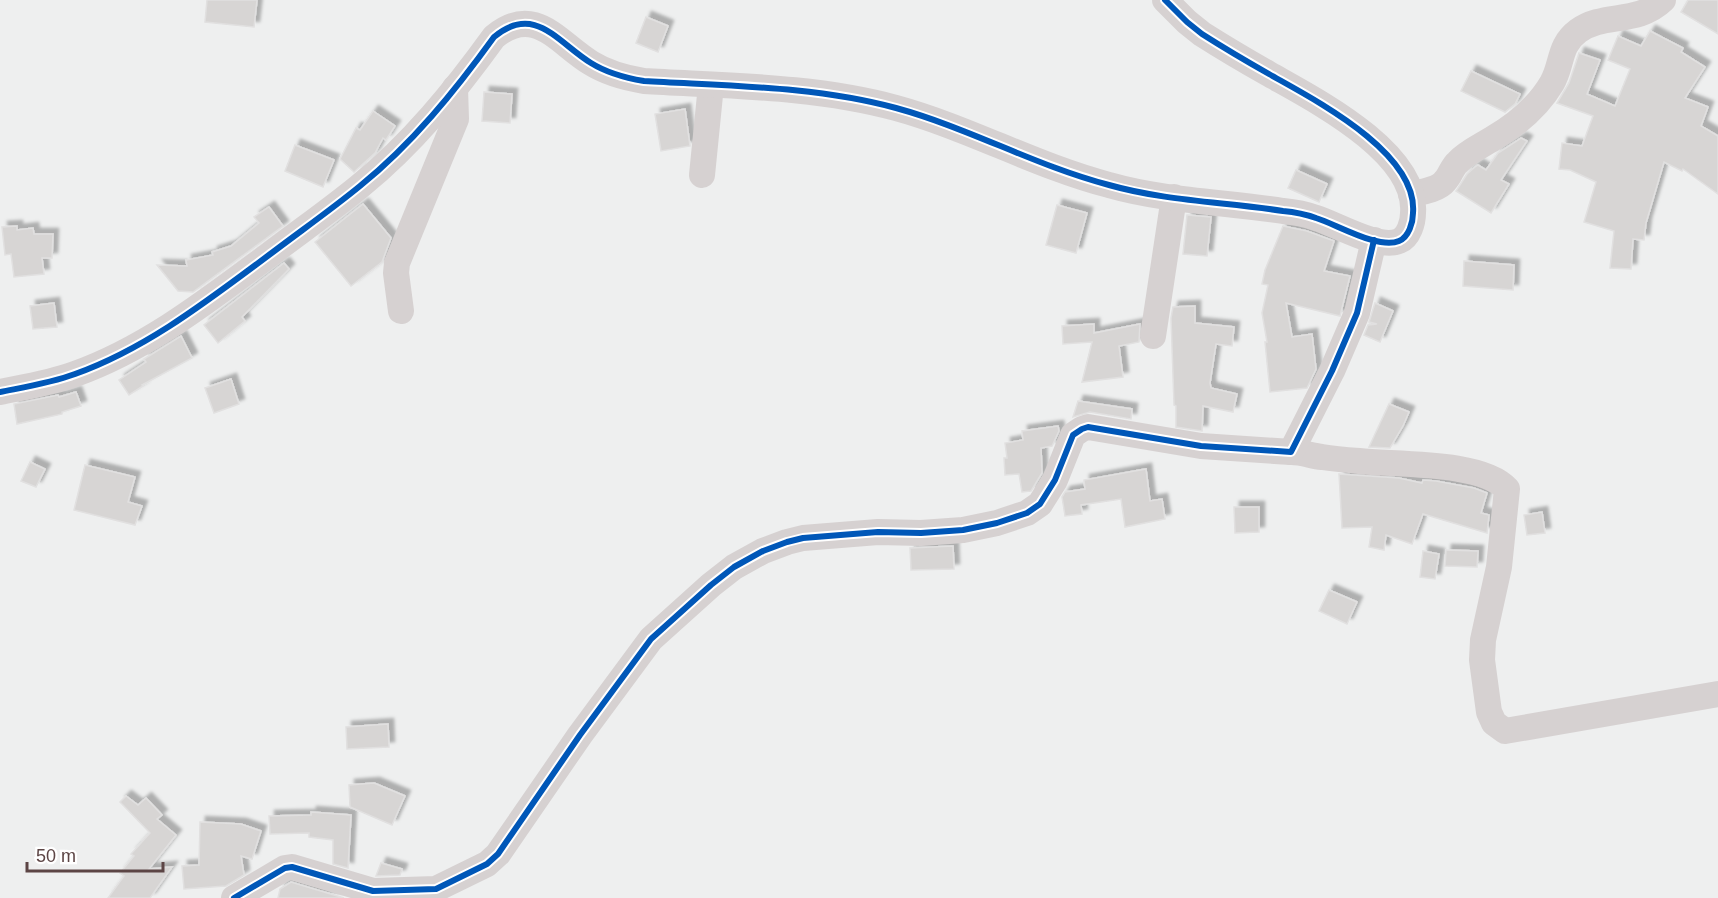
<svg xmlns="http://www.w3.org/2000/svg" width="1718" height="898" font-family="Helvetica,sans-serif">
<defs>
<filter id="shadow"><feDropShadow dx="5.5" dy="-5.5" stdDeviation="1.5" flood-color="#0004"/></filter>
</defs>
<rect width="100%" height="100%" fill="#eeefef"/>
<g fill="#d7d5d4" stroke="#e1e0e0" stroke-width="1.5" filter="url(#shadow)">
<path d="M207 0H257L254 27 205 22Z"/>
<path d="M1688 0H1718V34L1681 12Z"/>
<path d="M646 17 668 26 658 52 636 43Z"/>
<path d="M1650 31 1683 48 1681 52 1705 67 1685 98 1708 107 1701 126 1718 136V194L1683 169 1682 171 1664 162 1646 223 1644 240 1633 239 1631 269 1610 268 1614 231 1584 222 1596 182 1570 170 1559 169 1562 143 1582 146 1593 116 1557 103 1569 83 1579 53 1600 60 1587 94 1615 106 1630 69 1608 60 1618 36 1641 46Z"/>
<path d="M1471 71 1520 94 1515 104 1505 112 1461 91Z"/>
<path d="M484 92 512 94 510 123 482 121Z"/>
<path d="M685 109 690 146 661 151 655 114Z"/>
<path d="M373 111 395 126 386 140 383 138 375 153 354 172 340 159 356 128 360 130Z"/>
<path d="M1521 138 1527 141 1501 180 1509 184 1491 213 1456 191 1467 174 1475 167 1478 165 1486 170 1498 153Z"/>
<path d="M295 145 334 160 323 187 285 171Z"/>
<path d="M1296 170 1327 184 1319 202 1288 188Z"/>
<path d="M363 204 391 238 382 262 351 286 315 242Z"/>
<path d="M1057 205 1087 213 1076 253 1046 245Z"/>
<path d="M269 207 283 226 193 292 178 291 157 265 187 266 186 260 213 255 212 252 231 246 259 223 254 217Z"/>
<path d="M1187 215 1211 217 1207 256 1183 254Z"/>
<path d="M17 226V230L33 228 34 234H53L52 258H42L44 274 14 277 11 254 5 255 2 227Z"/>
<path d="M1283 226 1307 231 1334 241 1324 271 1350 276 1340 316 1286 303 1292 337 1312 334 1316 369 1307 388 1270 392 1265 342H1267L1262 313 1268 285 1262 284 1265 270Z"/>
<path d="M1464 261 1514 265 1513 290 1463 286Z"/>
<path d="M284 263 289 269 242 317 245 321 218 343 204 325Z"/>
<path d="M54 303 57 327 33 329 30 306Z"/>
<path d="M1375 303 1393 311 1380 342 1364 335 1368 325 1377 324 1369 322Z"/>
<path d="M1195 306V323L1234 327 1232 346 1216 344 1210 383 1211 388 1237 394 1233 412 1203 406 1202 431 1176 427V406L1174 405 1171 318 1173 307Z"/>
<path d="M1094 324V333L1140 324 1139 342 1119 346 1123 377 1082 382 1092 342 1063 344 1062 326Z"/>
<path d="M181 336 192 358 142 385 143 386 129 395 119 380 146 362 144 359Z"/>
<path d="M231 379 239 404 214 413 205 388Z"/>
<path d="M76 392 81 406 62 412V414L17 424 14 404 58 395 59 397Z"/>
<path d="M1078 401 1132 409 1131 419 1090 412 1073 417Z"/>
<path d="M1389 404 1409 412 1403 426 1390 448 1369 447Z"/>
<path d="M1058 426 1059 431 1052 446 1041 448 1042 473 1031 491 1022 492 1019 474 1005 475 1004 458H1007L1005 443 1023 440 1022 431Z"/>
<path d="M30 462 45 469 36 487 21 481Z"/>
<path d="M85 465 135 477 128 502 142 506 135 525 74 510Z"/>
<path d="M1146 469 1150 501 1162 499 1165 519 1125 527 1121 499 1081 505 1082 514 1065 516 1062 497 1065 492 1085 489 1084 480Z"/>
<path d="M1339 474 1399 478 1422 483 1423 480 1436 481 1474 488 1487 493 1481 513 1489 515 1487 533 1423 514 1412 544 1386 535 1384 550 1369 547 1372 527 1342 528Z"/>
<path d="M1234 507H1259V532L1235 533Z"/>
<path d="M1542 512 1545 533 1527 535 1524 515Z"/>
<path d="M953 546 954 569 911 570 910 548Z"/>
<path d="M1446 550 1478 551 1477 567 1445 566Z"/>
<path d="M1423 551 1439 554 1435 579 1420 577Z"/>
<path d="M1329 590 1357 602 1347 624 1319 611Z"/>
<path d="M388 724 389 747 347 749 346 727Z"/>
<path d="M374 783 405 796 392 825 350 807 349 785Z"/>
<path d="M126 796 138 805 146 798 162 815 157 819 176 835 149 869 172 867 150 898H108L124 876 120 873 134 856 131 854 150 833 120 802Z"/>
<path d="M311 812 351 815 348 868 333 864V840L309 837V833L270 834 269 816 311 815Z"/>
<path d="M200 822 241 824 261 831 252 859 241 856 244 875 226 886 184 889 182 866 199 865Z"/>
<path d="M381 863 402 869 400 875 376 876Z"/>
<path d="M291 882 344 898H278L280 889Z"/>
</g>
<g fill="none" stroke-linecap="round" stroke-linejoin="round">
<g stroke="#d6d1d1" stroke-width="26">
<path d="M702 175 711 85"/>
<path d="M1411 194C1421 192 1438 190 1445 181 1450 176 1452 167 1458 162 1467 152 1481 146 1492 139 1516 125 1538 107 1552 83 1563 64 1558 46 1578 31 1604 12 1637 25 1663 0"/>
<path d="M401 311 396 273 397 263 456 119 455 88"/>
<path d="M1153 336 1174 197"/>
<path d="M0 392C25 387 51 383 75 374 148 348 211 298 273 252 302 230 332 209 360 186 412 144 455 91 494 37 535 3 558 43 591 63 607 73 626 78 644 81 728 86 815 86 896 108 969 128 1036 166 1109 185 1165 201 1226 202 1283 211 1294 212 1305 214 1316 218 1336 224 1379 250 1399 241 1409 237 1413 222 1413 213 1418 152 1313 99 1269 74 1246 61 1224 48 1202 34L1187 22 1165 0"/>
<path d="M1291 452C1302 452 1312 456 1322 457 1335 459 1347 460 1359 461 1396 465 1482 461 1507 489L1499 567 1483 640 1482 660 1489 712 1494 723 1505 731 1718 694"/>
<path d="M234 898 285 868 292 867 373 891 436 889 487 864 498 854 580 735 651 639 711 585 734 567 763 551 787 542 803 538 878 532 921 533 963 530 997 523 1027 513 1040 504 1055 480 1073 435 1082 429 1088 427 1201 446 1291 452 1332 371 1357 313 1374 240"/>
</g>
<g stroke="#fff" stroke-width="10">
<g id="cycleway">
<path d="M0 392C25 387 51 383 75 374 148 348 211 298 273 252 302 230 332 209 360 186 412 144 455 91 494 37 535 3 558 43 591 63 607 73 626 78 644 81 728 86 815 86 896 108 969 128 1036 166 1109 185 1165 201 1226 202 1283 211 1294 212 1305 214 1316 218 1336 224 1379 250 1399 241 1409 237 1413 222 1413 213 1418 152 1313 99 1269 74 1246 61 1224 48 1202 34L1187 22 1165 0"/>
<path d="M234 898 285 868 292 867 373 891 436 889 487 864 498 854 580 735 651 639 711 585 734 567 763 551 787 542 803 538 878 532 921 533 963 530 997 523 1027 513 1040 504 1055 480 1073 435 1082 429 1088 427 1201 446 1291 452 1332 371 1357 313 1374 240"/>
</g>
</g>
<use href="#cycleway" stroke="#0057b8" stroke-width="6"/>
</g>
<path d="M27 862v9h136v-9" fill="none" stroke="#5c4545" stroke-width="3"/>
<text x="36" y="862" font-size="18" fill="#5c4545" stroke="#ffffff" stroke-width="4.5" paint-order="stroke">50 m</text>
</svg>
